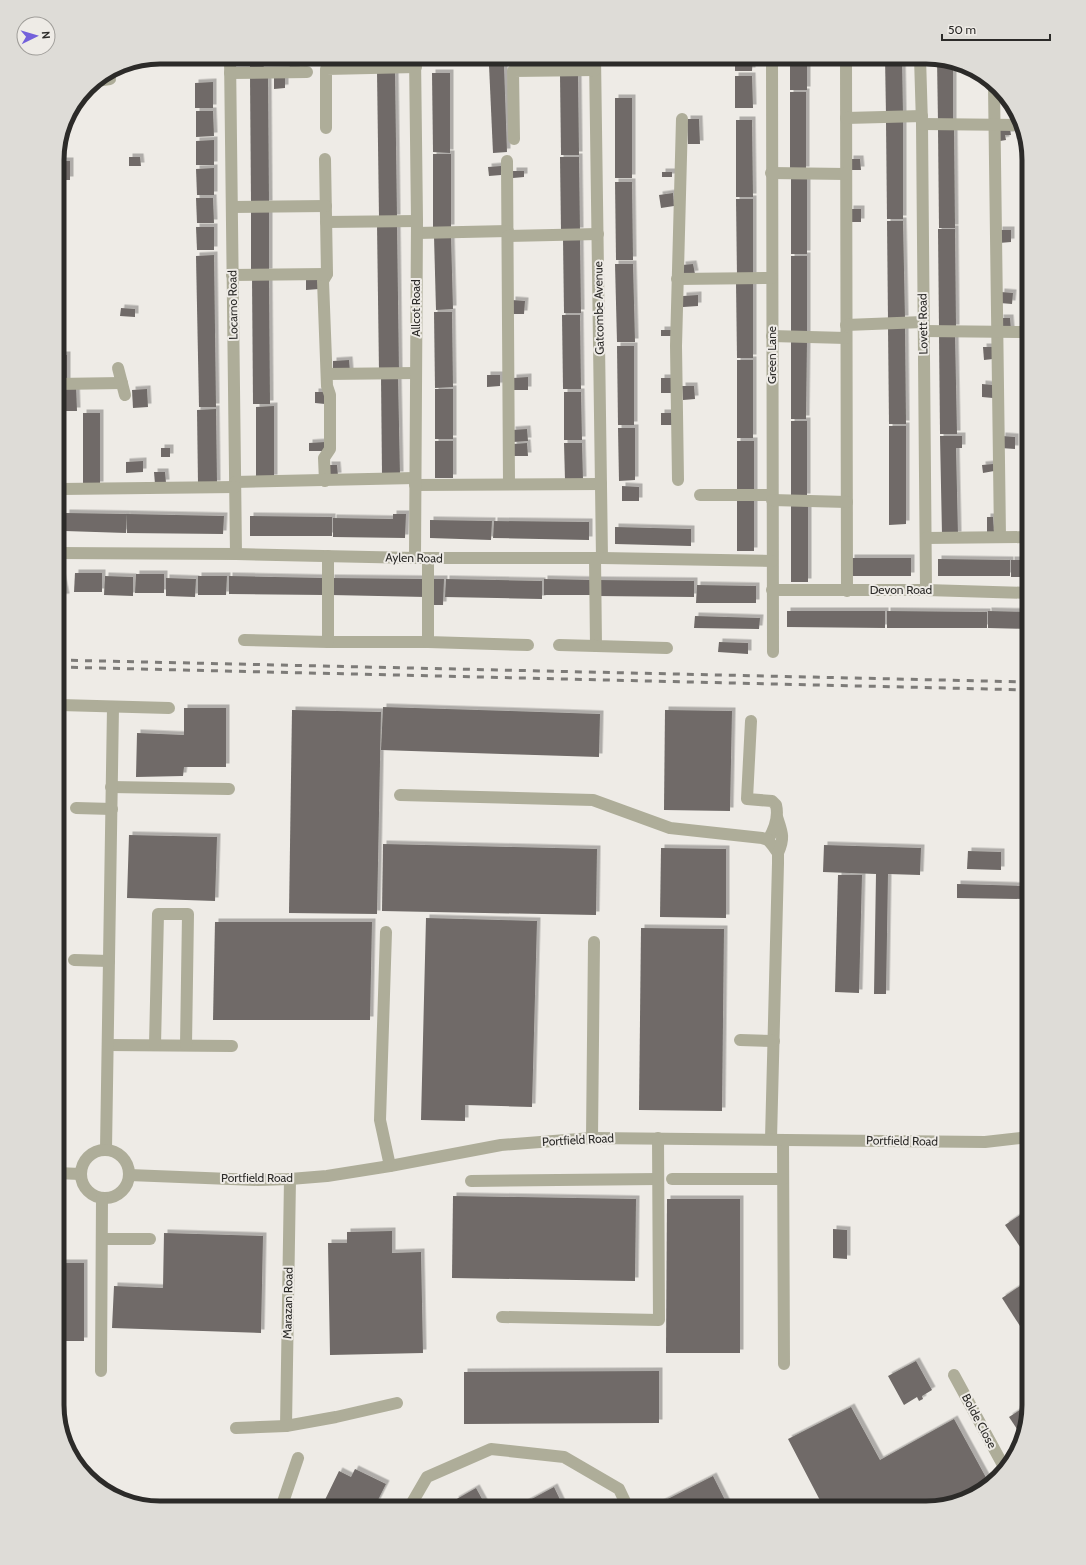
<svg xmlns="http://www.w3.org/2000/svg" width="1086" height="1565" font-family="Cabin,sans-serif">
<defs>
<filter id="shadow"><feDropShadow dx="3.5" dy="-3.5" stdDeviation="0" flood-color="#0004"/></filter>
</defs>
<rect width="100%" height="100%" fill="#eeebe6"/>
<g fill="#6f6a67" filter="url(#shadow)">
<path d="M376 57H395V64L376 65Z"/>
<path d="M558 57H578V64L558 65Z"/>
<path d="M735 57H753L752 71H735Z"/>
<rect x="790" y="57" width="17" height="33"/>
<path d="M885 57H902L903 115H886Z"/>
<path d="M299 58 300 68 290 69 289 59Z"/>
<path d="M937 59 953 64V123H938Z"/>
<path d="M263 61 264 69 250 70V63Z"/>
<path d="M489 65H504L507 152 493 153Z"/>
<path d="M395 70 397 218H379L377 71Z"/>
<path d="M432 73H450V153L433 152Z"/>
<path d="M560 75H578L579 155H561Z"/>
<path d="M250 76H268L269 204H251Z"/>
<path d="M274 76H285V88L274 89Z"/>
<path d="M735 76H752L753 108H735Z"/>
<path d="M213 82V108H195V83Z"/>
<rect x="790" y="92" width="16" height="78"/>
<rect x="615" y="98" width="17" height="80"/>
<path d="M196 111H213L214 136 196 137Z"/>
<path d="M687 119H699L700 144H688Z"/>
<path d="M736 120H752L753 197H736Z"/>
<path d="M886 121H903V219H887Z"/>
<path d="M954 127 955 228H939L938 128Z"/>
<path d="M1010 129 1011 135H1005L1006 140 1000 141 999 130Z"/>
<path d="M61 136 62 155H57V153Z"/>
<path d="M214 140V165H196V141Z"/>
<path d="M433 154H451V228L433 229Z"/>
<path d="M129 157H140L141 166H129Z"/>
<path d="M560 157H579L580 231H561Z"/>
<path d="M850 159H860L861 170H850Z"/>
<path d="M57 161H70V180H62V220H57Z"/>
<path d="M501 166V175L489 176 488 167Z"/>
<path d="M214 168V195H197L196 169Z"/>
<path d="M513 171H524V177L513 178Z"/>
<rect x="662" y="172" width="10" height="5"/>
<rect x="791" y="175" width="16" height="79"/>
<path d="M615 182H632L633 260H616Z"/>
<path d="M673 193 674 206 661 208 659 195Z"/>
<path d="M196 198H213L214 223H197Z"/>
<path d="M736 199H753V276L737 277Z"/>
<path d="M251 209H269V272L251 273Z"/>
<rect x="850" y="209" width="11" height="13"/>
<path d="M887 221H903L905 319 888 320Z"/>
<path d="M377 224H397L399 372H379Z"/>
<path d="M57 227H62L61 254H57Z"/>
<path d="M196 227H214V250H197Z"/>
<path d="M938 229H955L956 328H939Z"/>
<path d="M999 230H1011V242L999 243Z"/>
<path d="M434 236H451L453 309 436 310Z"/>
<path d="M563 239H580L581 313H564Z"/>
<path d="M214 255 216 407H199L196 256Z"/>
<rect x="791" y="256" width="16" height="79"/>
<rect x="57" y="259" width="5" height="26"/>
<path d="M615 264H633L635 342H617Z"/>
<path d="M693 264 695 274 683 276 682 265Z"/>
<path d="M252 277H269L270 404H253Z"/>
<path d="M306 277H319V289L306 290Z"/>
<path d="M736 281H753V358H737Z"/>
<rect x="57" y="292" width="5" height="27"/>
<path d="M1001 292 1013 293 1012 304 1000 303Z"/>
<path d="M698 295V306L683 307V296Z"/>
<path d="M512 300 525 301 524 314H512Z"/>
<path d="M121 308 135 309V317L120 316Z"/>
<path d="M434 312H452L453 387 435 388Z"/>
<path d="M562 315H580L581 389H563Z"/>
<path d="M1000 318H1010L1011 330H1001Z"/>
<path d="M57 323 61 324 60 352H57Z"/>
<path d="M905 325 906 424H889L888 326Z"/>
<rect x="661" y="330" width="11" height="6"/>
<path d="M939 334H955L957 434H940Z"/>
<path d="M791 340H807L806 419H791Z"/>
<path d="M617 346H634V425H618Z"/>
<path d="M983 347H993V359L984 360Z"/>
<rect x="57" y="355" width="10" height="27"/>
<path d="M349 360 350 372H333V361Z"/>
<rect x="737" y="360" width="16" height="78"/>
<path d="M487 375H500V386L487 387Z"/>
<path d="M381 376H398L400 475H382Z"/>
<path d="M528 377V390H513V378Z"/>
<rect x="661" y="378" width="11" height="15"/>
<path d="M982 384 993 385V398L982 397Z"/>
<path d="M59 385H76L77 411H60Z"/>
<path d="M682 386H694L695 399 683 400Z"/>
<path d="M147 389 148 407 133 408 132 390Z"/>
<rect x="435" y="389" width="18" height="50"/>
<path d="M315 392H326L325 404 315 403Z"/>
<path d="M564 392H581L582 440H564Z"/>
<path d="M274 406V478L256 479V407Z"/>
<path d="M216 409 217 484H198L197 410Z"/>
<rect x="83" y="413" width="17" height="72"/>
<path d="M661 413H672L673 425H661Z"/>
<rect x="791" y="421" width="16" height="76"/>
<path d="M889 426H906V524L889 525Z"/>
<path d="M618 428H635V480L619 481Z"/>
<path d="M527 429 528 441 513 442 512 430Z"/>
<path d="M940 436H962V448H956L958 535H942Z"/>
<path d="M1002 436 1015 437V449L1001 448Z"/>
<rect x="435" y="441" width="18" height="37"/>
<rect x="737" y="441" width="17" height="52"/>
<path d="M325 442V451H309V443Z"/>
<path d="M527 443 528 456H514L513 444Z"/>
<path d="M564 443H582L583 480H565Z"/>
<rect x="161" y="448" width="9" height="9"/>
<path d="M143 461V472L126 473V462Z"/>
<path d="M993 464 994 471 983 473 982 465Z"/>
<path d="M328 465H337L338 476 329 477Z"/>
<path d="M154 472H165L166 483 155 484Z"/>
<path d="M622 486 639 487V501H622Z"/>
<rect x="737" y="498" width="17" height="53"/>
<rect x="791" y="503" width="17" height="79"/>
<path d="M66 513 127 514 126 533 65 531Z"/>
<path d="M127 514 224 516 223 534 127 533Z"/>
<path d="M393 514H406L405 538 333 537V518L393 519Z"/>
<path d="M57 516 61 533 57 534Z"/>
<path d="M250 516 332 517V536H250Z"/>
<path d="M987 517H993L994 532H987Z"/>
<path d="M430 520 492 521 491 540 430 538Z"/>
<path d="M494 521 589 522V540L493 538Z"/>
<path d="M615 527 691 529V546L615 544Z"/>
<rect x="851" y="558" width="60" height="18"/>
<path d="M938 559 1010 560V576H938Z"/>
<rect x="1011" y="560" width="18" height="17"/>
<path d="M75 573H102V592H74Z"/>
<path d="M136 574H164V593H135Z"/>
<path d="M105 576 133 577V596L104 595Z"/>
<path d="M198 576H227L226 595H198Z"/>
<path d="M229 576 325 578V595L229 594Z"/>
<path d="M62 577 66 597 57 598V578Z"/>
<path d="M166 578 196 579 195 597 166 596Z"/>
<path d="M331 578 427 579 426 597 331 595Z"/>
<path d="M430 579H444L443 605H429Z"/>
<path d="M446 579 542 581V599L445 597Z"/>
<path d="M544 579 593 580V595H544Z"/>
<path d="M597 580 694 581V597L597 596Z"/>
<path d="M697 585 756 586V603H696Z"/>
<path d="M787 611H885V628L787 627Z"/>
<path d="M887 611 987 612V628H887Z"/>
<path d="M988 611 1029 612V629L988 628Z"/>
<path d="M695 616 760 618 759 629 694 628Z"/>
<path d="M719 642 748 643V654L718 652Z"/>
<path d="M383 707 600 714 599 757 381 750Z"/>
<path d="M184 708H226V767H184L183 776 136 777 137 733 184 735Z"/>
<path d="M292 710 381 712 377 914 289 913Z"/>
<path d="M665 710 732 711 730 811 664 810Z"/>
<path d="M129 835 217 837 215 901 127 898Z"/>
<path d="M383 844 597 849 596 915 382 911Z"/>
<path d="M824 845 921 848 920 875 888 874 886 994H874L876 874 823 872Z"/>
<path d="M661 848 726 849V918L660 917Z"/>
<path d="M968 851 1001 852V870L967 869Z"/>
<path d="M838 875H862L859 993 835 992Z"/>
<path d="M957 884 1023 886 1024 899 957 898Z"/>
<path d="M426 918 537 921 532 1107 465 1105V1121L421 1120Z"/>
<path d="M215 922H372L370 1020H213Z"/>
<path d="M641 928 724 929 722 1111 639 1110Z"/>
<path d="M1022 934H1029V991H1021Z"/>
<path d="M453 1196 636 1199 635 1281 452 1278Z"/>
<path d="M667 1199H740V1353H666Z"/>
<path d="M1029 1209V1251L1025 1254 1005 1225Z"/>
<path d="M833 1229 847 1230V1259L833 1258Z"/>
<path d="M392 1231V1253L421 1252 423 1353 330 1355 328 1243H347V1232Z"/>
<path d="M164 1233 263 1236 261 1333 112 1328 114 1286 163 1288Z"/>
<rect x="57" y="1263" width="27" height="78"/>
<path d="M1029 1280V1340L1002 1298Z"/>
<path d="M916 1361 932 1390 922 1396 923 1399 919 1401 917 1397 904 1405 888 1376Z"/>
<path d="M659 1371V1423L464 1424V1372Z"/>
<path d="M1029 1404V1405L1021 1435 1009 1417Z"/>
<path d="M851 1407 880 1460 954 1419 989 1483 977 1494 926 1508H824L788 1439Z"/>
<path d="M355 1469 386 1484 374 1508H321L339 1471 351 1477Z"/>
<path d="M713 1476 729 1508H655L654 1506Z"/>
<path d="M554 1487 564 1508H515Z"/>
<path d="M476 1488 487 1508H458L455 1500Z"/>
</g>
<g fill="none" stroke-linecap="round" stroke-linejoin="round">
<g stroke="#aead99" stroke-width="12">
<path d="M230 57 236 554"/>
<path d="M595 57 602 558"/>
<path d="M772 57 773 652"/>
<path d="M846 57 847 591"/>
<path d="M920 57 922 124 926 590"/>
<path d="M416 60 468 57"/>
<path d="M230 73 307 72"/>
<path d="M96 81 110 79"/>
<path d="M994 86 1000 537"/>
<path d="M846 118 922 116"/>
<path d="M922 124 1020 125"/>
<path d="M326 128V69L416 67"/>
<path d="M514 139 513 71 595 70"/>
<path d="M325 159 327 274 323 281 327 386 330 395V449L324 458 325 481"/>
<path d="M507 161 509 484"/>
<path d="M771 173 846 174"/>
<path d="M232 207 326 206"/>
<path d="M326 222 417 221"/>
<path d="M417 233 508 231"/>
<path d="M508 236 598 234"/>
<path d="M232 275 327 274"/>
<path d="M677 279 772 278"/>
<path d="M846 325 923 322"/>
<path d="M924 331 1029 332"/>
<path d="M772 336 846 338"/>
<path d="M118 368 125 395"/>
<path d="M327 374 416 373"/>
<path d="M57 384 122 383"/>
<path d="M678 480 676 346 682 119"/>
<path d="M235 482 415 478"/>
<path d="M415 485 601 484"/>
<path d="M61 489 235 487"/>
<path d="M700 495H772"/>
<path d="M772 500 847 502"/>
<path d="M926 538 1029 537"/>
<path d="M57 553 236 554 415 558H602L772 561"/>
<path d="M328 556V642H428"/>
<path d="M415 558 417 221 415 57"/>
<path d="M428 558V642L528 645"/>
<path d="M595 558 596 646 667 648"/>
<path d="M772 590H926L1029 593"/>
<path d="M244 640 328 642"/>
<path d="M559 645 596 646"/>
<path d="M60 705 169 708"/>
<path d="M751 721 747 799 772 801 776 805C779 817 774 830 768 840"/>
<path d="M111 787 229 789"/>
<path d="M400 795 593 800 670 828 762 838 768 840 773 846 778 853V863L771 1139"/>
<path d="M76 808 112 809"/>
<path d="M777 817C782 832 785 838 778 853"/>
<path d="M386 932 380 1120 390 1166"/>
<path d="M74 960 109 961"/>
<path d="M740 1040 774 1041"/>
<path d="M108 1045 232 1046"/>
<path d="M155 1045 158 914H188L186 1045"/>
<path d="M592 1138 594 942"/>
<path d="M783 1140 784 1364"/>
<path d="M106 1149 113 707"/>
<circle cx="105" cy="1174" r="24"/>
<path d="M57 1173 80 1174"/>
<path d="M129 1175 258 1180 290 1179 327 1176 390 1166 501 1145 592 1138 985 1142 1029 1137"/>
<path d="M672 1179H783"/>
<path d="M471 1181 658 1179"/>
<path d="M102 1239H150"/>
<path d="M502 1317 659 1320 658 1138"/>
<path d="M101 1371 102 1198"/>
<path d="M954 1375 1004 1467"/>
<path d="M286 1426 290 1179"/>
<path d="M236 1428 286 1426 336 1417 397 1403"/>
<path d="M281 1508 298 1458"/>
<path d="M409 1508 427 1477 491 1449 564 1457 619 1489 628 1508"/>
</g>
<g stroke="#7d7b78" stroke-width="3" stroke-dasharray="7 7" stroke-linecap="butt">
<path d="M57 660 1029 682"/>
<path d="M57 667 1029 690"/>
</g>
</g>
<g text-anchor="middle" stroke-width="4" stroke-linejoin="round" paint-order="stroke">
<g font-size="12" fill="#2c2b29" stroke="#eeebe6">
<text transform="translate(233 305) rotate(-91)" y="4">Locarno Road</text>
<text transform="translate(416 308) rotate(-90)" y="4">Allcot Road</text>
<text transform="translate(599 308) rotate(-91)" y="4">Gatcombe Avenue</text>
<text transform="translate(923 324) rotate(-91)" y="4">Lovett Road</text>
<text transform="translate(772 355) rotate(-90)" y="4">Green Lane</text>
<text transform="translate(414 558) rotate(1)" y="4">Aylen Road</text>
<text x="901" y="594">Devon Road</text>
<text transform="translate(578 1140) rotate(-3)" y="4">Portfield Road</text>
<text transform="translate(902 1141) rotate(1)" y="4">Portfield Road</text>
<text x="257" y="1182">Portfield Road</text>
<text transform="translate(288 1303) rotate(-89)" y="4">Marazan Road</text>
<text transform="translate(979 1421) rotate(62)" y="4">Bolde Close</text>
</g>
</g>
<path d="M0 0H1086V1565H0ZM160 64H926A96 96 0 0 1 1022 160V1405A96 96 0 0 1 926 1501H160A96 96 0 0 1 64 1405V160A96 96 0 0 1 160 64Z" fill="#dedcd7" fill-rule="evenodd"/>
<path fill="none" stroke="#2c2b29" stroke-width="5" d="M160 64H926A96 96 0 0 1 1022 160V1405A96 96 0 0 1 926 1501H160A96 96 0 0 1 64 1405V160A96 96 0 0 1 160 64Z"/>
<g transform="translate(36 36) rotate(85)"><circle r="19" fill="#eeebe6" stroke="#a09e9a"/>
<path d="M0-3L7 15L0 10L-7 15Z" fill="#7360db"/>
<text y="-6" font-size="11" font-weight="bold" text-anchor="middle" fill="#2c2b29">N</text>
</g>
<path d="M942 34v6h108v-6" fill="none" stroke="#2c2b29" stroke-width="2"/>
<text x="948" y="34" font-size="12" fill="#2c2b29" stroke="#eeebe6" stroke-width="3" paint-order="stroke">50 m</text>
</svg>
